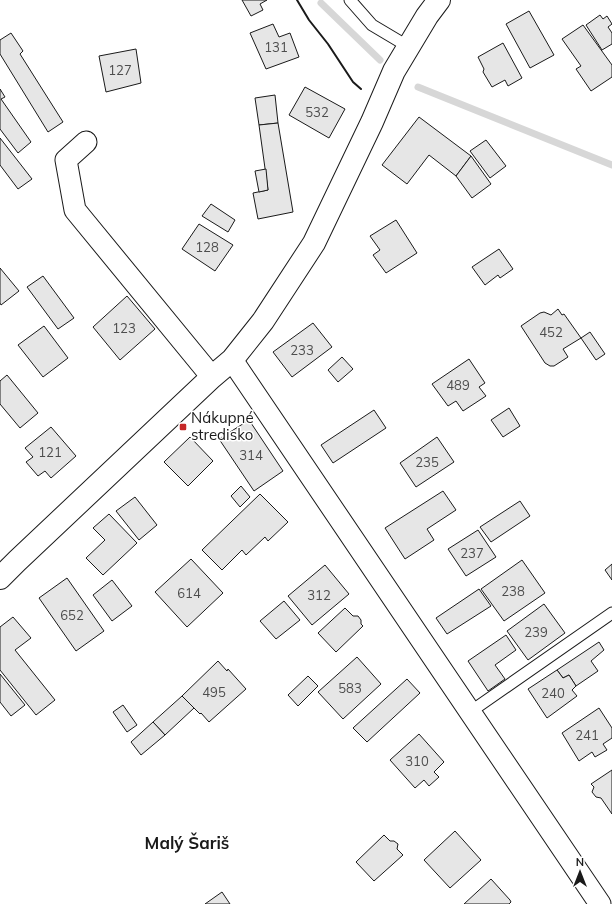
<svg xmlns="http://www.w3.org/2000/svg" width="612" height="904" font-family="Mulish,sans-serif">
<rect width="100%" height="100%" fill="#fff"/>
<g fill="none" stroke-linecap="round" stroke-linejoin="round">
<g stroke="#d7d7d7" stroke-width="7">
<path d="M321 3 380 60"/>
<path d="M418 87 612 165"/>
</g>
</g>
<g fill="#e6e6e6" stroke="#1a1a1a">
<path d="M242 0H267L260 4 263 10 251 16Z"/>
<path d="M529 11 554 55 530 68 506 24Z"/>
<path d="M600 15 603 19 607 16 612 24 608 27 612 33V44L602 50 586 25Z"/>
<path d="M273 24 279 37 290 33 299 57 266 69 250 33Z"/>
<path d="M583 25 612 65V77L591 91 576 69 581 66 562 39Z"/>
<path d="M11 33 23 51 20 54 63 122 48 132 0 54V40Z"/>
<path d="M503 43 522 78 508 86 505 80 492 87 483 72 484 69 478 57Z"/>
<path d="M136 49 141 83 106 92 99 56Z"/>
<path d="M305 87 345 109 329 138 289 115Z"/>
<path d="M0 89 5 97 1 99 31 142 18 153 0 129Z"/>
<path d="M275 95 278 123 259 125 255 98Z"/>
<path d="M419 117 471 156 456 176 429 155 407 184 382 165Z"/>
<path d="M278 123 293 212 258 219 253 193 268 190 259 125Z"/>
<path d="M0 138 32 179 18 189 0 165Z"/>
<path d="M486 140 506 166 490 178 470 151Z"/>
<path d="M471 156 491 184 472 198 456 176Z"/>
<path d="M266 169 268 190 259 192 255 171Z"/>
<path d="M211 204 235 220 228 232 202 216Z"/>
<path d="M396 220 417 253 386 273 373 255 380 250 370 236Z"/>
<path d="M199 224 233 245 215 271 182 249Z"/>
<path d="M499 249 513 269 500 278 498 275 485 285 472 267Z"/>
<path d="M0 268 19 291 1 305 0 303Z"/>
<path d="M43 276 74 318 58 329 27 287Z"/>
<path d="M127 296 155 329 120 360 93 327Z"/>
<path d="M558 309 562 315 564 314 581 338 563 349 568 357 554 366H550L545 363 521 326 540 313 544 312 551 315Z"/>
<path d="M313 323 332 347 292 377 273 352Z"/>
<path d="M44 326 68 358 43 377 18 345Z"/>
<path d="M590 332 605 354 596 360 581 338Z"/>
<path d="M342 357 353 369 338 382 328 370Z"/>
<path d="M469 359 485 383 479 387 486 396 463 411 456 401 448 406 432 384Z"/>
<path d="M7 375 38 413 20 428 0 404V381Z"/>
<path d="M509 408 520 426 503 437 491 420Z"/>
<path d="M374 410 386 428 333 463 321 445Z"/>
<path d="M249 420 283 471 254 491 219 439Z"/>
<path d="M51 427 76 456 51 478 45 471 38 476 26 462 33 457 25 448Z"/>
<path d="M190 437 213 461 188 486 164 462Z"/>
<path d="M437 437 454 462 416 487 400 463Z"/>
<path d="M241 486 250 497 240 507 231 496Z"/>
<path d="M443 491 456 510 427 529 434 540 405 559 385 528Z"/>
<path d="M260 494 288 522 268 541 265 537 246 555 242 550 222 570 202 550Z"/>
<path d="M135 497 157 525 139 540 116 511Z"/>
<path d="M520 501 530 516 491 542 480 527Z"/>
<path d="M109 514 137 543 103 575 86 558 105 540 93 528Z"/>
<path d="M478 530 496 557 466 576 448 549Z"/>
<path d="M191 559 223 593 187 627 155 592Z"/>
<path d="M522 560 545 593 504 621 481 589Z"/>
<path d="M612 564V580L605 570Z"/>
<path d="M325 565 349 594 312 625 288 596Z"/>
<path d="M67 578 104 631 76 651 39 598Z"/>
<path d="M112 580 132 606 112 621 93 595Z"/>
<path d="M479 589 491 606 447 634 436 618Z"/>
<path d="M284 601 300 620 276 639 260 621Z"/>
<path d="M544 604 565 633 528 660 507 631Z"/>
<path d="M345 608 353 616H358L361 620V624L363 626 336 652 318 633Z"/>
<path d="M13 617 31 638 15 650 55 700 36 715 0 670V627Z"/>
<path d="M506 635 516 650 495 665 505 679 488 691 468 661Z"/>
<path d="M599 642 604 650 591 661 598 671 576 686 569 675 563 678 557 670Z"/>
<path d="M357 657 381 684 343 719 318 692Z"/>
<path d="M218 661 227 671 228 669 246 689 209 722 201 713 200 714 182 696Z"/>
<path d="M557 670 563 678 569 675 576 686 572 690 577 696 547 718 528 689Z"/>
<path d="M0 674 25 705 11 716 0 702Z"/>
<path d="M308 676 318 686 298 706 288 695Z"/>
<path d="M407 679 420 693 367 742 353 728Z"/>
<path d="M182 696 194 708 165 735 153 722Z"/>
<path d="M123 705 137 725 127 732 113 712Z"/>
<path d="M599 708 612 728V738L603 744 607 750 595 757 592 752 579 761 562 733Z"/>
<path d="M153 722 165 735 141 755 131 742Z"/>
<path d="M419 734 444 762 434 772 439 777 429 786 424 780 415 788 390 760Z"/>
<path d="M612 770V814L601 798 596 797 592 792 594 787 591 784Z"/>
<path d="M455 831 481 860 450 888 424 860Z"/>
<path d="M384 835 390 841H394L398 844 397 849 403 855 374 881 356 862Z"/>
<path d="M491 879 510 900 511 902 509 904H464Z"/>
<path d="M222 892 230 904H205Z"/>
</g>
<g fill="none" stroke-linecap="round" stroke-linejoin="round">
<g stroke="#1a1a1a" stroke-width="13">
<g id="lane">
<path d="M350 0 372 25 409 47"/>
<path d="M470 712 612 613"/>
</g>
</g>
<g stroke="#1a1a1a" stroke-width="23">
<g id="street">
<path d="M86 142 66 160 75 210 212 377"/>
<path d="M232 360 600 904"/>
</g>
</g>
<g stroke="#1a1a1a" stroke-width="24">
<path id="secondary" d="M0 578 17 561 212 377 232 360 263 321 314 243 372 122 394 71 427 16 439 0"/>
</g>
<use href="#lane" stroke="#fff" stroke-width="11"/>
<use href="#street" stroke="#fff" stroke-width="21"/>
<use href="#secondary" stroke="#fff" stroke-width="22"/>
<path stroke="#1a1a1a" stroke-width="2" d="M297 0 309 20 328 44 353 82 361 89"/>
</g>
<rect fill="#c62828" stroke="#fff" stroke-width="1.5" x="179" y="423" width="8" height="8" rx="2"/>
<g text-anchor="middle" stroke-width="3" stroke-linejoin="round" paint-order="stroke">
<g font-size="13" fill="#4d4d4d">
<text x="276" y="52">131</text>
<text x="120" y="75">127</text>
<text x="317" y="117">532</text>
<text x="207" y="252">128</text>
<text x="124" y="333">123</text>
<text x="551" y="337">452</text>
<text x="302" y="355">233</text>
<text x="458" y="390">489</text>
<text x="50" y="457">121</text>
<text x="251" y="460">314</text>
<text x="427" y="467">235</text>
<text x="472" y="558">237</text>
<text x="513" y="596">238</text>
<text x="189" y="598">614</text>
<text x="319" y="600">312</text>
<text x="72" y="620">652</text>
<text x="536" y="637">239</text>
<text x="350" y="693">583</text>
<text x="214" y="697">495</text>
<text x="553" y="698">240</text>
<text x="587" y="740">241</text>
<text x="417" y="766">310</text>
</g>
<g font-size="15" fill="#1a1a1a" stroke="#fff" text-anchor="start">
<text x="191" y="423">Nákupné<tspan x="191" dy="17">stredisko</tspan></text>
</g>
<g font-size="17" font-weight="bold" fill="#1a1a1a" stroke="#fff">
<text x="187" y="849">Malý Šariš</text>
</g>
</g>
<g transform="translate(580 872)" stroke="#ffffff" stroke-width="3" paint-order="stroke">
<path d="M0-3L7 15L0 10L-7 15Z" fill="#1a1a1a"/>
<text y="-6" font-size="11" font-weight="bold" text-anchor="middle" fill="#1a1a1a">N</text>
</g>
</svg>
